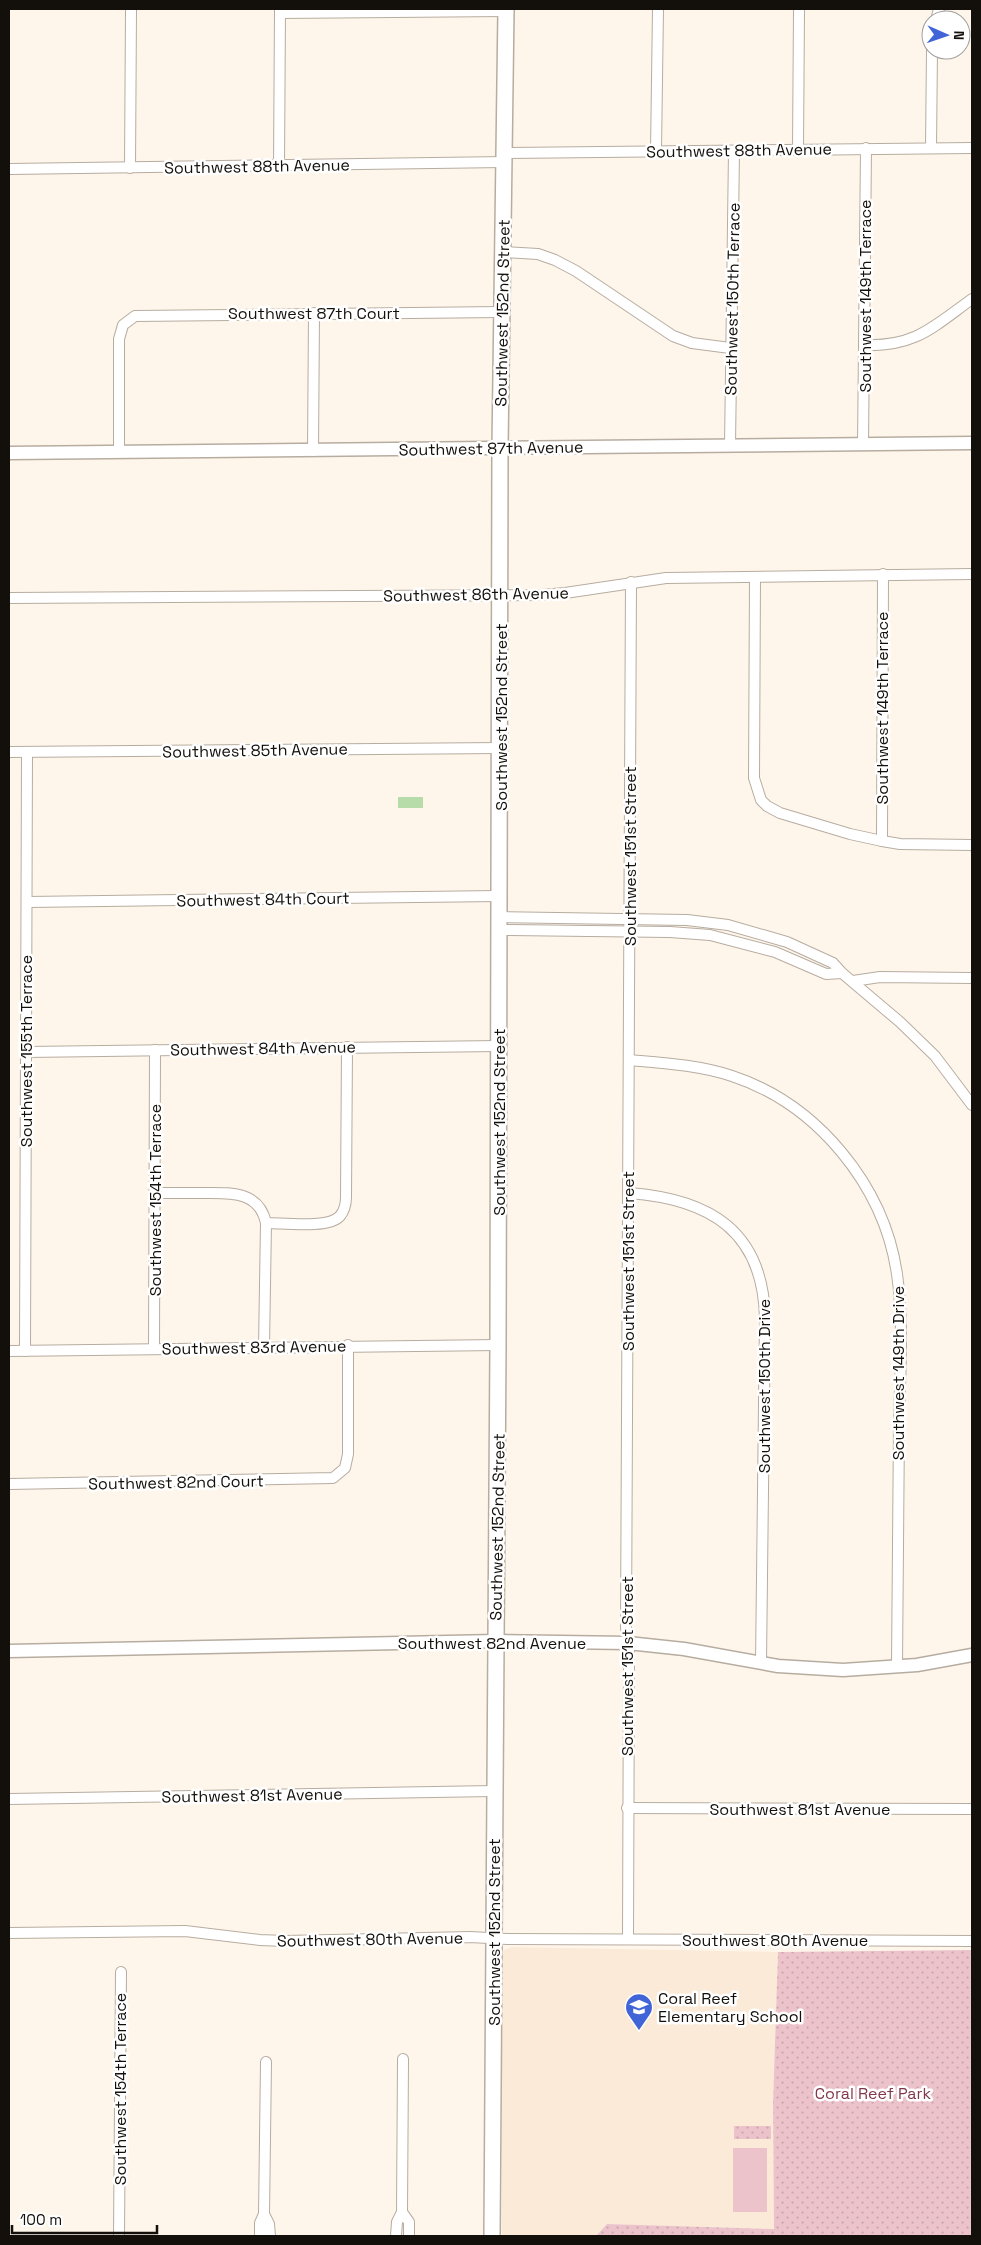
<svg xmlns="http://www.w3.org/2000/svg" width="981" height="2245" font-family="'Space Grotesk',sans-serif">
<defs>
<pattern id="park-dots" width="8" height="8" patternUnits="userSpaceOnUse" patternTransform="scale(1.25)"><rect width="8" height="8" fill="#ecc3cb"/><path d="M2 2h.1M6 6h.1" fill="none" stroke="#caa6ad" stroke-width="1.8" stroke-linecap="round"/></pattern>
</defs>
<rect width="100%" height="100%" fill="#fff6eb"/>
<path fill="#faead7" d="M512 1947 778 1952 773 2103 774 2229 607 2224 596 2236H502V1954L504 1950Z"/>
<rect fill="#ecc3cb" x="733" y="2148" width="34" height="64"/>
<g fill="url(#park-dots)">
<path d="M972 1950V2236H596L607 2224 774 2229 773 2103 778 1952Z"/>
<rect x="734" y="2126" width="37" height="13"/>
</g>
<rect fill="#b8dbaa" x="398" y="797" width="25" height="11"/>
<g fill="none" stroke-linecap="round" stroke-linejoin="round">
<g stroke="#b7aca0" stroke-width="12">
<g id="minor">
<path d="M280 13 506 11"/>
<path d="M936 20 939 9"/>
<path d="M931 148 932 50"/>
<path d="M798 150 799 9"/>
<path d="M656 151 658 9"/>
<path d="M505 153 972 148"/>
<path d="M279 167 280 9"/>
<path d="M130 168 131 9"/>
<path d="M9 169 505 162"/>
<path d="M503 252 538 254 555 260 576 271 673 336 692 343 730 348"/>
<path d="M864 345C915 347 933 327 972 299"/>
<path d="M863 444 866 148"/>
<path d="M730 446 734 151"/>
<path d="M313 451 314 313"/>
<path d="M119 452V339L123 325 135 316 501 312"/>
<path d="M755 577 754 778 761 800 767 806 780 813 850 834 882 841 900 844 972 845"/>
<path d="M9 598 542 595 565 593 666 578 972 574"/>
<path d="M9 752 501 748"/>
<path d="M882 841 883 574"/>
<path d="M27 902 499 896"/>
<path d="M500 917 687 920 728 925 787 942 833 963 842 973 900 1022 935 1056 972 1105"/>
<path d="M500 930 670 932 710 935 775 952 826 974 842 973"/>
<path d="M853 981 880 977 972 978"/>
<path d="M26 1052 499 1046"/>
<path d="M629 1060C663 1063 699 1065 732 1076 817 1104 884 1185 897 1274 904 1323 900 1374 899 1424 898 1505 897 1586 897 1667"/>
<path d="M154 1193C170 1193 186 1193 202 1193 229 1193 259 1190 266 1223L264 1347"/>
<path d="M629 1193C710 1199 763 1231 765 1318L761 1663"/>
<path d="M266 1223C283 1223 329 1229 340 1216 345 1210 346 1204 346 1197L347 1047"/>
<path d="M154 1349 155 1050"/>
<path d="M9 1351 498 1345"/>
<path d="M25 1351 27 752"/>
<path d="M9 1484 333 1478 345 1468 348 1454V1345"/>
<path d="M9 1799 494 1791"/>
<path d="M627 1808 972 1809"/>
<path d="M9 1933 185 1931 260 1940 285 1941 470 1937 507 1939 972 1941"/>
<path d="M628 1939 629 1652 626 1628 631 582"/>
<path d="M402 2212 409 2222V2236"/>
<path d="M264 2214 269 2224 270 2236"/>
<path d="M119 2236 121 1972"/>
<path d="M260 2236V2223L264 2214 266 2062"/>
<path d="M396 2236 397 2222 402 2212 403 2059"/>
</g>
</g>
<g stroke="#b7aca0" stroke-width="15">
<g id="tertiary">
<path d="M9 453 972 443"/>
<path d="M9 1651 496 1641 628 1643 684 1649 778 1666 843 1670 917 1665 972 1655"/>
</g>
</g>
<g stroke="#b7aca0" stroke-width="18">
<path id="secondary" d="M492 2236 498 1345 500 448 506 9"/>
</g>
<use href="#minor" stroke="#fff" stroke-width="10"/>
<use href="#tertiary" stroke="#fff" stroke-width="12"/>
<use href="#secondary" stroke="#fff" stroke-width="15"/>
</g>
<defs>
<g id="school-pin" transform="scale(1.4375)"><path d="M0 17L-7.5 6A9.5 9.5 0 1 1 7.5 6Z" fill="#4164d6" stroke="#fff"/><path d="M0-5L7-2L0 1L-7-2ZM-4 1L0 2.5L4 1V4Q0 6-4 4Z" fill="#fff"/></g>
</defs>
<g fill-rule="evenodd">
<use href="#school-pin" x="639" y="2007"/>
</g>
<g text-anchor="middle" stroke-width="5" stroke-linejoin="round" paint-order="stroke">
<g font-size="16" fill="#130f0b" stroke="#fff">
<text transform="translate(739 150) rotate(-1)" y="6">Southwest 88th Avenue</text>
<text transform="translate(257 166) rotate(-1)" y="6">Southwest 88th Avenue</text>
<text transform="translate(865 296) rotate(-90)" y="6">Southwest 149th Terrace</text>
<text transform="translate(732 299) rotate(-89)" y="6">Southwest 150th Terrace</text>
<text x="314" y="319">Southwest 87th Court</text>
<text transform="translate(502 313) rotate(-89)" y="6">Southwest 152nd Street</text>
<text transform="translate(491 448) rotate(-1)" y="6">Southwest 87th Avenue</text>
<text transform="translate(476 594) rotate(-1)" y="6">Southwest 86th Avenue</text>
<text transform="translate(882 708) rotate(-90)" y="6">Southwest 149th Terrace</text>
<text transform="translate(501 717) rotate(-90)" y="6">Southwest 152nd Street</text>
<text transform="translate(255 750) rotate(-1)" y="6">Southwest 85th Avenue</text>
<text transform="translate(630 856) rotate(-90)" y="6">Southwest 151st Street</text>
<text transform="translate(263 899) rotate(-1)" y="6">Southwest 84th Court</text>
<text transform="translate(263 1048) rotate(-1)" y="6">Southwest 84th Avenue</text>
<text transform="translate(26 1051) rotate(-90)" y="6">Southwest 155th Terrace</text>
<text transform="translate(499 1122) rotate(-90)" y="6">Southwest 152nd Street</text>
<text transform="translate(155 1200) rotate(-90)" y="6">Southwest 154th Terrace</text>
<text transform="translate(628 1261) rotate(-90)" y="6">Southwest 151st Street</text>
<text transform="translate(254 1347) rotate(-1)" y="6">Southwest 83rd Avenue</text>
<text transform="translate(898 1373) rotate(-90)" y="6">Southwest 149th Drive</text>
<text transform="translate(764 1386) rotate(-90)" y="6">Southwest 150th Drive</text>
<text transform="translate(176 1482) rotate(-1)" y="6">Southwest 82nd Court</text>
<text transform="translate(497 1527) rotate(-89)" y="6">Southwest 152nd Street</text>
<text x="492" y="1649">Southwest 82nd Avenue</text>
<text transform="translate(627 1666) rotate(-90)" y="6">Southwest 151st Street</text>
<text transform="translate(252 1795) rotate(-1)" y="6">Southwest 81st Avenue</text>
<text x="800" y="1815">Southwest 81st Avenue</text>
<text transform="translate(494 1932) rotate(-90)" y="6">Southwest 152nd Street</text>
<text transform="translate(370 1939) rotate(-1)" y="6">Southwest 80th Avenue</text>
<text x="775" y="1946">Southwest 80th Avenue</text>
<text transform="translate(120 2089) rotate(-90)" y="6">Southwest 154th Terrace</text>
</g>
<g font-size="16" fill="#130f0b" stroke="#fff" text-anchor="start">
<text x="658" y="2004">Coral Reef<tspan x="658" dy="18">Elementary School</tspan></text>
</g>
<g font-size="16" fill="#82374b" stroke="#fff">
<text x="873" y="2099">Coral Reef Park</text>
</g>
</g>
<rect width="981" height="2245" fill="none" stroke="#130f0b" stroke-width="20"/>
<g transform="translate(946 35) rotate(92)"><circle r="24" fill="#ffffff" stroke="#a19f9d"/>
<path d="M0-4L9 19L0 12L-9 19Z" fill="#4164d6"/>
<text y="-8" font-size="14" font-weight="bold" text-anchor="middle" fill="#130f0b">N</text>
</g>
<path d="M12 2225v8h145v-8" fill="none" stroke="#130f0b" stroke-width="2.5"/>
<text x="20" y="2225" font-size="15" fill="#130f0b" stroke="#ffffff" stroke-width="4" paint-order="stroke">100 m</text>
</svg>
